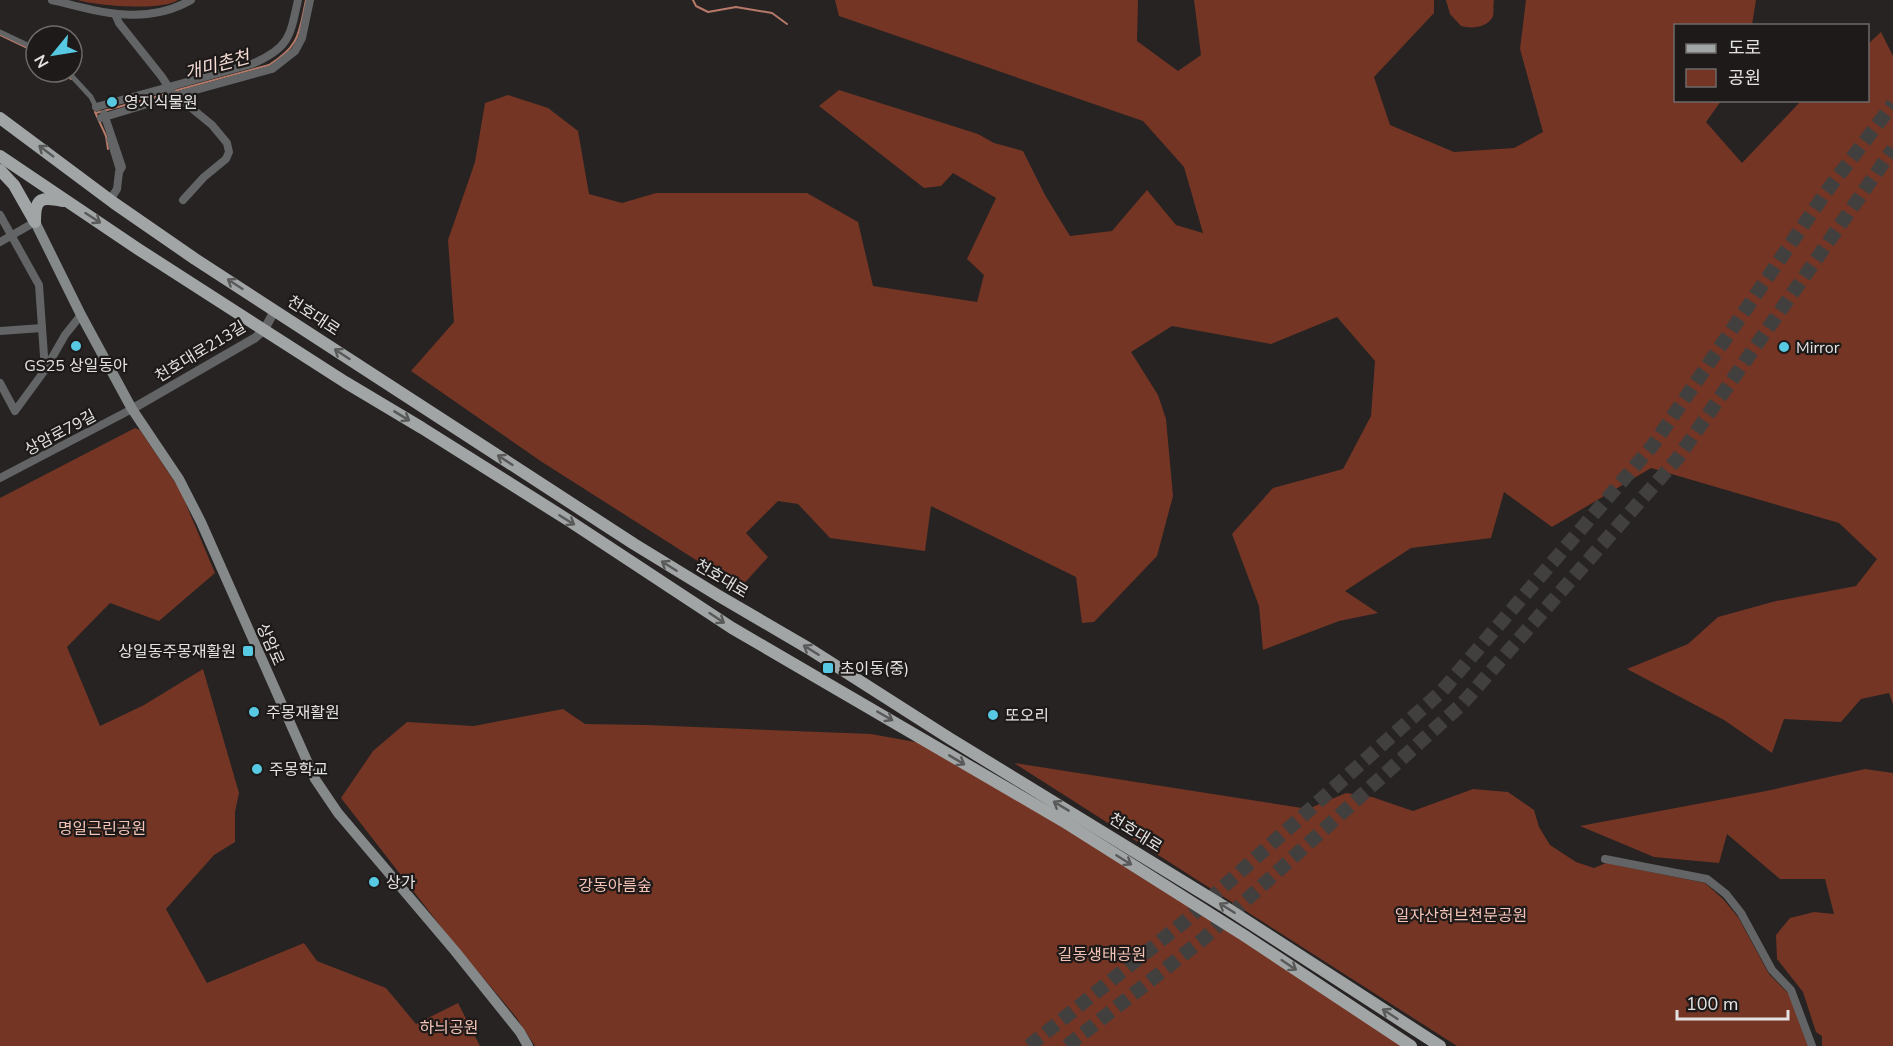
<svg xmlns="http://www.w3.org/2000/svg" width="1893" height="1046" font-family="'Nunito Sans','Noto Sans KR',sans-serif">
<rect width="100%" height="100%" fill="#262322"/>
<g fill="#743524">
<path d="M78 0H178C163 11 96 6 78 0Z"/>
<path d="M835 0H1138L1137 41 1178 71 1201 55 1194 0H1434V13L1374 77 1390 125 1454 152 1514 148 1543 132 1520 49 1526 0H1756L1752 25 1676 26V100L1721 101 1706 122 1742 163 1801 101 1868 100V44L1881 32 1893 56V704L1889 693 1861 699 1841 722 1784 719 1772 753 1724 720 1627 669 1688 644 1718 617 1776 601 1856 586 1877 559 1839 523 1651 468 1552 527 1504 492 1491 538 1411 548 1345 591 1378 613 1339 621 1263 650 1259 606 1232 534 1273 488 1343 469 1371 416 1375 361 1337 317 1271 344 1172 326 1131 352 1158 395 1166 419 1173 496 1157 556 1094 622 1082 623 1076 577 931 506 925 551 830 538 798 504 778 501 746 533 768 557 740 588 542 462 411 371 454 322 448 240 475 162 485 103 508 95 548 108 578 131 589 194 622 203 656 193H807L858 222 873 286 977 302 984 275 967 259 996 198 953 173 941 186 924 188 819 106 839 90 978 134 994 143 1023 151 1045 195 1070 236 1112 231 1147 190 1176 225 1203 233 1184 167 1143 121 839 16Z"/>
<path d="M1446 0H1494C1493 4 1494 11 1493 16 1488 28 1471 29 1461 26L1450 14Z"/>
<path d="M135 428 140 430 180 490 215 573 159 621 110 603 67 647 100 726 144 705 203 669 239 793 235 812V842L214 855 166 909 207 983 304 943 317 961 386 988 416 1024 458 1003 480 1046H0V498Z"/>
<path d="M563 709 585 724 646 725 871 734 943 747 1215 917 1402 1046H535L516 1017 449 937 341 798 373 751 407 722 474 726Z"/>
<path d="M1014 763 1308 809 1346 793 1372 797 1413 811 1473 789 1508 792 1534 810 1539 827 1550 845 1576 862 1594 868 1606 863 1705 883 1723 899 1738 917 1769 974 1789 994 1808 1046H1457Z"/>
<path d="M1865 769 1893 773V1046H1822V1036L1816 1032 1803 992 1777 959 1776 935 1790 918 1814 912 1834 914 1825 879H1780L1727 834 1719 863 1654 857 1580 826 1766 791Z"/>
</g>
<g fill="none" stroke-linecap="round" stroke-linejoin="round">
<g stroke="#b77a69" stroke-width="2">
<path d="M693 0 696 6 708 12 736 7 772 13 787 24"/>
<path d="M0 35 36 52"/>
<path d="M64 72 71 79"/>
<path d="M174 91 269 65C300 46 299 33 306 0"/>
<path d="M95 112 106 136 108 149"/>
<path d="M96 113 169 93"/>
</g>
<g stroke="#42403f" stroke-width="14" stroke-dasharray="14 7" stroke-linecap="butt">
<path d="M1029 1046 1184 922 1442 691 1653 445 1826 192 1893 104"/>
<path d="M1067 1046 1202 940 1462 704 1677 459 1893 149"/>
</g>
<g stroke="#626465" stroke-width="5">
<path d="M0 32 36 49"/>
<path d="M68 72 91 97 97 109"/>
<path d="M109 139 119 172"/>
</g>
<g stroke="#626465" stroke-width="8">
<path d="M52 0C99 12 146 26 191 0"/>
<path d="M115 14 119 23 162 77 174 96 184 102 212 125 227 143 229 152 226 159 204 177 183 200"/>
<path d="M96 107 252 64C289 48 290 37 298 0"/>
<path d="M104 114 122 167 119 172 117 189 110 200"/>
<path d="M101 118 174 96 272 69 295 51 302 38 310 0"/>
<path d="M0 215 39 285 45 370"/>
<path d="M0 242 35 222"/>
<path d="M0 331 42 328"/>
<path d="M0 383 15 411 45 370 65 335 81 315"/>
<path d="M0 478 132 409"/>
<path d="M1605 859 1707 879 1726 894 1741 913 1772 970 1791 990 1812 1046"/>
</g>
<path stroke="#626465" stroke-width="9" d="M132 409 255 338 264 330 275 310"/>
<path stroke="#868989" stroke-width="10" d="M35 222 81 315 132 409 179 479 201 522 315 779 338 813 455 951 520 1032 528 1046"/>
<g stroke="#a1a5a6" stroke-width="12">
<path d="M0 118 114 203 195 259 634 544 719 596 808 648 949 738 1225 907 1440 1046"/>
<path d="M0 156 138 249 345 382 422 428 568 520 732 628 1063 821 1245 936 1411 1046"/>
<path d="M0 170 14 185 35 222"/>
<path d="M35 220C35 197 42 197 63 201"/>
</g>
</g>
<defs><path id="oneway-shaft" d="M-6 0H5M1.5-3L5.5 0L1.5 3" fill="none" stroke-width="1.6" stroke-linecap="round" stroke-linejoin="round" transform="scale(1.5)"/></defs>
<g stroke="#585958">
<use href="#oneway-shaft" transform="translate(46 151) rotate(-143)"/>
<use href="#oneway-shaft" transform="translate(93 218) rotate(33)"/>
<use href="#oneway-shaft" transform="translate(235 284) rotate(-147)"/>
<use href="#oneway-shaft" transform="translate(342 354) rotate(-147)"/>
<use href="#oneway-shaft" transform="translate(402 416) rotate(31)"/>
<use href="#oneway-shaft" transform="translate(505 460) rotate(-147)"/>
<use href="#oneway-shaft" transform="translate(567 520) rotate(32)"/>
<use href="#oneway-shaft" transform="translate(669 566) rotate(-148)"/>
<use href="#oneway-shaft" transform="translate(717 618) rotate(34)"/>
<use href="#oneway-shaft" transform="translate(811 650) rotate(-148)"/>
<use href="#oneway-shaft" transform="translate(885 716) rotate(30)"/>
<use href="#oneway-shaft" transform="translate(957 760) rotate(31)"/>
<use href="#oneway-shaft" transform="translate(1061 806) rotate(-149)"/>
<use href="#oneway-shaft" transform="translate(1124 860) rotate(32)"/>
<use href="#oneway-shaft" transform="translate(1227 908) rotate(-148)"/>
<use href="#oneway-shaft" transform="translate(1289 965) rotate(34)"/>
<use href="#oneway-shaft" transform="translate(1390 1014) rotate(-147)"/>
</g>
<g fill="#57c9e2" stroke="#1d1a19" stroke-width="2">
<circle cx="112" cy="102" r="6"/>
<circle cx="76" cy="346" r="6"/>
<circle cx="1784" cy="347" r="6"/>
<rect x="242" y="645" width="12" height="12" rx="3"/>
<rect x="822" y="662" width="12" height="12" rx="3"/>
<circle cx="254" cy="712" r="6"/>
<circle cx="993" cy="715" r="6"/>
<circle cx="257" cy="769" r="6"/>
<circle cx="374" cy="882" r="6"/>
</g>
<g text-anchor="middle" stroke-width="4.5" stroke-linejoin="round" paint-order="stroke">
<g font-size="16" fill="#e4e2e1" stroke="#1d1a19" text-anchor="start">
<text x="124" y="108">영지식물원</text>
<text x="1796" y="353">Mirror</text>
<text x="76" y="371" text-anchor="middle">GS25 상일동아</text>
<text x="236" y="657" text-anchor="end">상일동주몽재활원</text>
<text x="840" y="674">초이동(중)</text>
<text x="266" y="718">주몽재활원</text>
<text x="1005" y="721">또오리</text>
<text x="269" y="775">주몽학교</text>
<text x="386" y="888">상가</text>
</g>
<g font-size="16" fill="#e4e2e1" stroke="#1d1a19">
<text transform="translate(314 315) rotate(33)" y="6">천호대로</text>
<text transform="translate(200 351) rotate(-31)" y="6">천호대로213길</text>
<text transform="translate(60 432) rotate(-28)" y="6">상암로79길</text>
<text transform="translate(722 578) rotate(31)" y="6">천호대로</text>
<text transform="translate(271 644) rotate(66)" y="6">상암로</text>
<text transform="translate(1136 832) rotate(32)" y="6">천호대로</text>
</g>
<g font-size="16" fill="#f4c3b5" stroke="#1d1a19">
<text x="102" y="834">명일근린공원</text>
<text x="615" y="891">강동아름숲</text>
<text x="1461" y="921">일자산허브천문공원</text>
<text x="1102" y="960">길동생태공원</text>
<text x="449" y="1033">하늬공원</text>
</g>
<g font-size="18" font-style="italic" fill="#f4dbd4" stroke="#1d1a19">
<text transform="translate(217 65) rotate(-15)" y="6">개미촌천</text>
</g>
</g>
<rect x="1674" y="24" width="195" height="78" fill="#1d1a19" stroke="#6d6a69" stroke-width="1.5"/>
<rect x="1686" y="44" width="30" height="9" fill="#a1a5a6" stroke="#6d6a69" stroke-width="1.5"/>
<text x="1728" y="54" font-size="18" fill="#e4e2e1">도로</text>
<rect x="1686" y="69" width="30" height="18" fill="#743524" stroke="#6d6a69" stroke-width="1.5"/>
<text x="1728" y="84" font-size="18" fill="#e4e2e1">공원</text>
<g transform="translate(54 54) rotate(240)"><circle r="28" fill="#1d1a19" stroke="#6d6a69" stroke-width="1.5"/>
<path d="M0-4.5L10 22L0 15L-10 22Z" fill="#57c9e2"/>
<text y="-9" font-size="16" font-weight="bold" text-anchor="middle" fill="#e4e2e1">N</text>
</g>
<path d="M1677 1010v9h111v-9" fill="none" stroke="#e4e2e1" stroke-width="3"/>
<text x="1686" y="1010" font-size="18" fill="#e4e2e1" stroke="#1d1a19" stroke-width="4.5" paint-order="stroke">100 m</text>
</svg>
